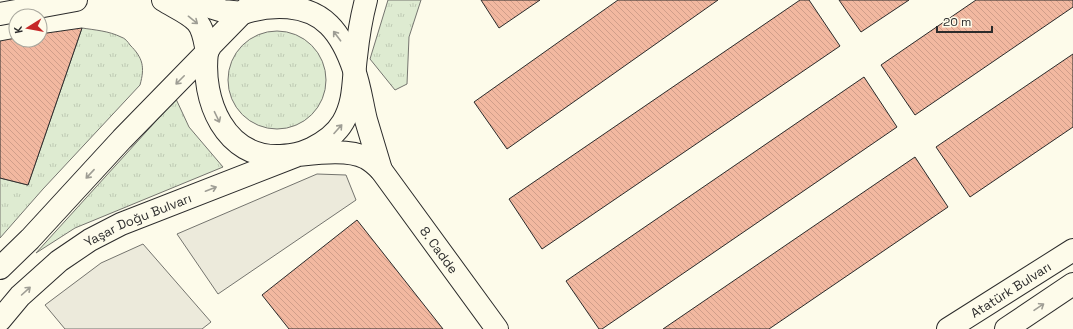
<svg xmlns="http://www.w3.org/2000/svg" width="1073" height="329" font-family="'Space Grotesk',sans-serif">
<defs>
<pattern id="grass-tufts" width="24" height="20" patternUnits="userSpaceOnUse"><rect width="24" height="20" fill="#deebd1"/><path d="M3 7l-1-3M5 7V3M7 7l1-3M15 17l-1-3M17 17v-4M19 17l1-3" fill="none" stroke="#bfcab4"/></pattern>
<pattern id="building-back-hatch" width="6" height="6" patternUnits="userSpaceOnUse"><rect width="6" height="6" fill="#f2b8a0"/><path d="M-1 5l2 2M0 0l6 6M5-1l2 2" fill="none" stroke="#d09e8a"/></pattern>
</defs>
<rect width="100%" height="100%" fill="#fdfbea"/>
<g fill="url(#grass-tufts)" stroke="#74746e">
<path d="M388 0H421L409 37 407 84 395 90 370 59Z"/>
<path d="M82 28C95 30 109 31 121 37 125 38 128 42 130 45 143 58 145 67 140 85L43 189 0 238V178L28 185Z"/>
<circle cx="277" cy="80" r="49"/>
<path d="M176 99 189 127 223 167 75 228 36 253Z"/>
</g>
<g fill="#eceadb" stroke="#74746e">
<path d="M317 174 346 175 356 200 218 294 177 234Z"/>
<path d="M143 244 211 322 202 329H65L45 305 101 263Z"/>
</g>
<g fill="url(#building-back-hatch)" stroke="#2b2b2b">
<path d="M481 0H540L499 28Z"/>
<path d="M618 0H718L507 149 474 102Z"/>
<path d="M800 0H809L840 46 542 249 509 199Z"/>
<path d="M839 0H909L861 32Z"/>
<path d="M976 0H1073V7L915 115 881 65Z"/>
<path d="M82 28 28 185 0 178V41L16 38V40H40V34Z"/>
<path d="M1073 54V127L970 197 936 147Z"/>
<path d="M864 77 897 127 602 329H599L566 281Z"/>
<path d="M915 157 948 207 769 329H663Z"/>
<path d="M357 220 443 329H289L262 295Z"/>
</g>
<g fill="none" stroke-linecap="round" stroke-linejoin="round">
<g stroke="#2b2b2b" stroke-width="24">
<g id="secondary">
<path d="M163 0C174 7 189 13 197 22 204 30 205 43 207 52"/>
<path d="M187 0 223 11 243 13"/>
<path d="M0 14 76 0"/>
</g>
</g>
<g stroke="#2b2b2b" stroke-width="24">
<g id="primary">
<path d="M243 13C271 4 307 3 329 25 341 37 349 55 354 70 360 86 362 104 366 120 371 137 376 153 381 170"/>
<path d="M207 52C201 100 225 159 281 156 293 155 300 154 311 149 323 143 336 134 343 122 355 102 353 79 356 57 358 38 361 19 366 0"/>
<path d="M0 268 30 239 122 139 207 52 211 45 255 0"/>
<path id="s1" d="M0 320 20 296 59 261 90 240 121 224 298 155C318 153 349 149 366 158 372 161 377 166 381 170L497 329"/>
<path id="s2" d="M948 329 1073 250"/>
<path d="M1006 329 1073 284"/>
</g>
</g>
<use href="#secondary" stroke="#fdfbea" stroke-width="22"/>
<use href="#primary" stroke="#fdfbea" stroke-width="22"/>
</g>
<defs><path id="oneway-shaft" d="M-6 0H5M1.5-3L5.5 0L1.5 3" fill="none" stroke-width="1.6" stroke-linecap="round" stroke-linejoin="round"/></defs>
<g stroke="#9e9d94">
<use href="#oneway-shaft" transform="translate(193 20) rotate(39)"/>
<use href="#oneway-shaft" transform="translate(337 36) rotate(-127)"/>
<use href="#oneway-shaft" transform="translate(180 80) rotate(135)"/>
<use href="#oneway-shaft" transform="translate(217 117) rotate(64)"/>
<use href="#oneway-shaft" transform="translate(338 129) rotate(-48)"/>
<use href="#oneway-shaft" transform="translate(90 174) rotate(133)"/>
<use href="#oneway-shaft" transform="translate(211 189) rotate(-21)"/>
<use href="#oneway-shaft" transform="translate(26 291) rotate(-42)"/>
<use href="#oneway-shaft" transform="translate(1039 307) rotate(-34)"/>
</g>
<g text-anchor="middle" stroke-width="3" stroke-linejoin="round" paint-order="stroke">
<g font-size="13" fill="#2b2b2b" stroke="#fdfbea">
<text dy="5" stroke="none"><textPath href="#s1" startOffset="173">Yaşar Doğu Bulvarı</textPath></text>
<text dy="5" stroke="none"><textPath href="#s1" startOffset="533">8. Cadde</textPath></text>
<text dy="5" stroke="none"><textPath href="#s2" startOffset="74">Atatürk Bulvarı</textPath></text>
</g>
</g>
<g transform="translate(28 28) rotate(259)"><circle r="19" fill="#fdfbea" stroke="#a9a89e"/>
<path d="M0-3L7 15L0 10L-7 15Z" fill="#c62828"/>
<text y="-6" font-size="11" font-weight="bold" text-anchor="middle" fill="#2b2b2b">K</text>
</g>
<path d="M937 26v6h55v-6" fill="none" stroke="#2b2b2b" stroke-width="2"/>
<text x="943" y="26" font-size="12" fill="#2b2b2b" stroke="#fdfbea" stroke-width="3" paint-order="stroke">20 m</text>
</svg>
